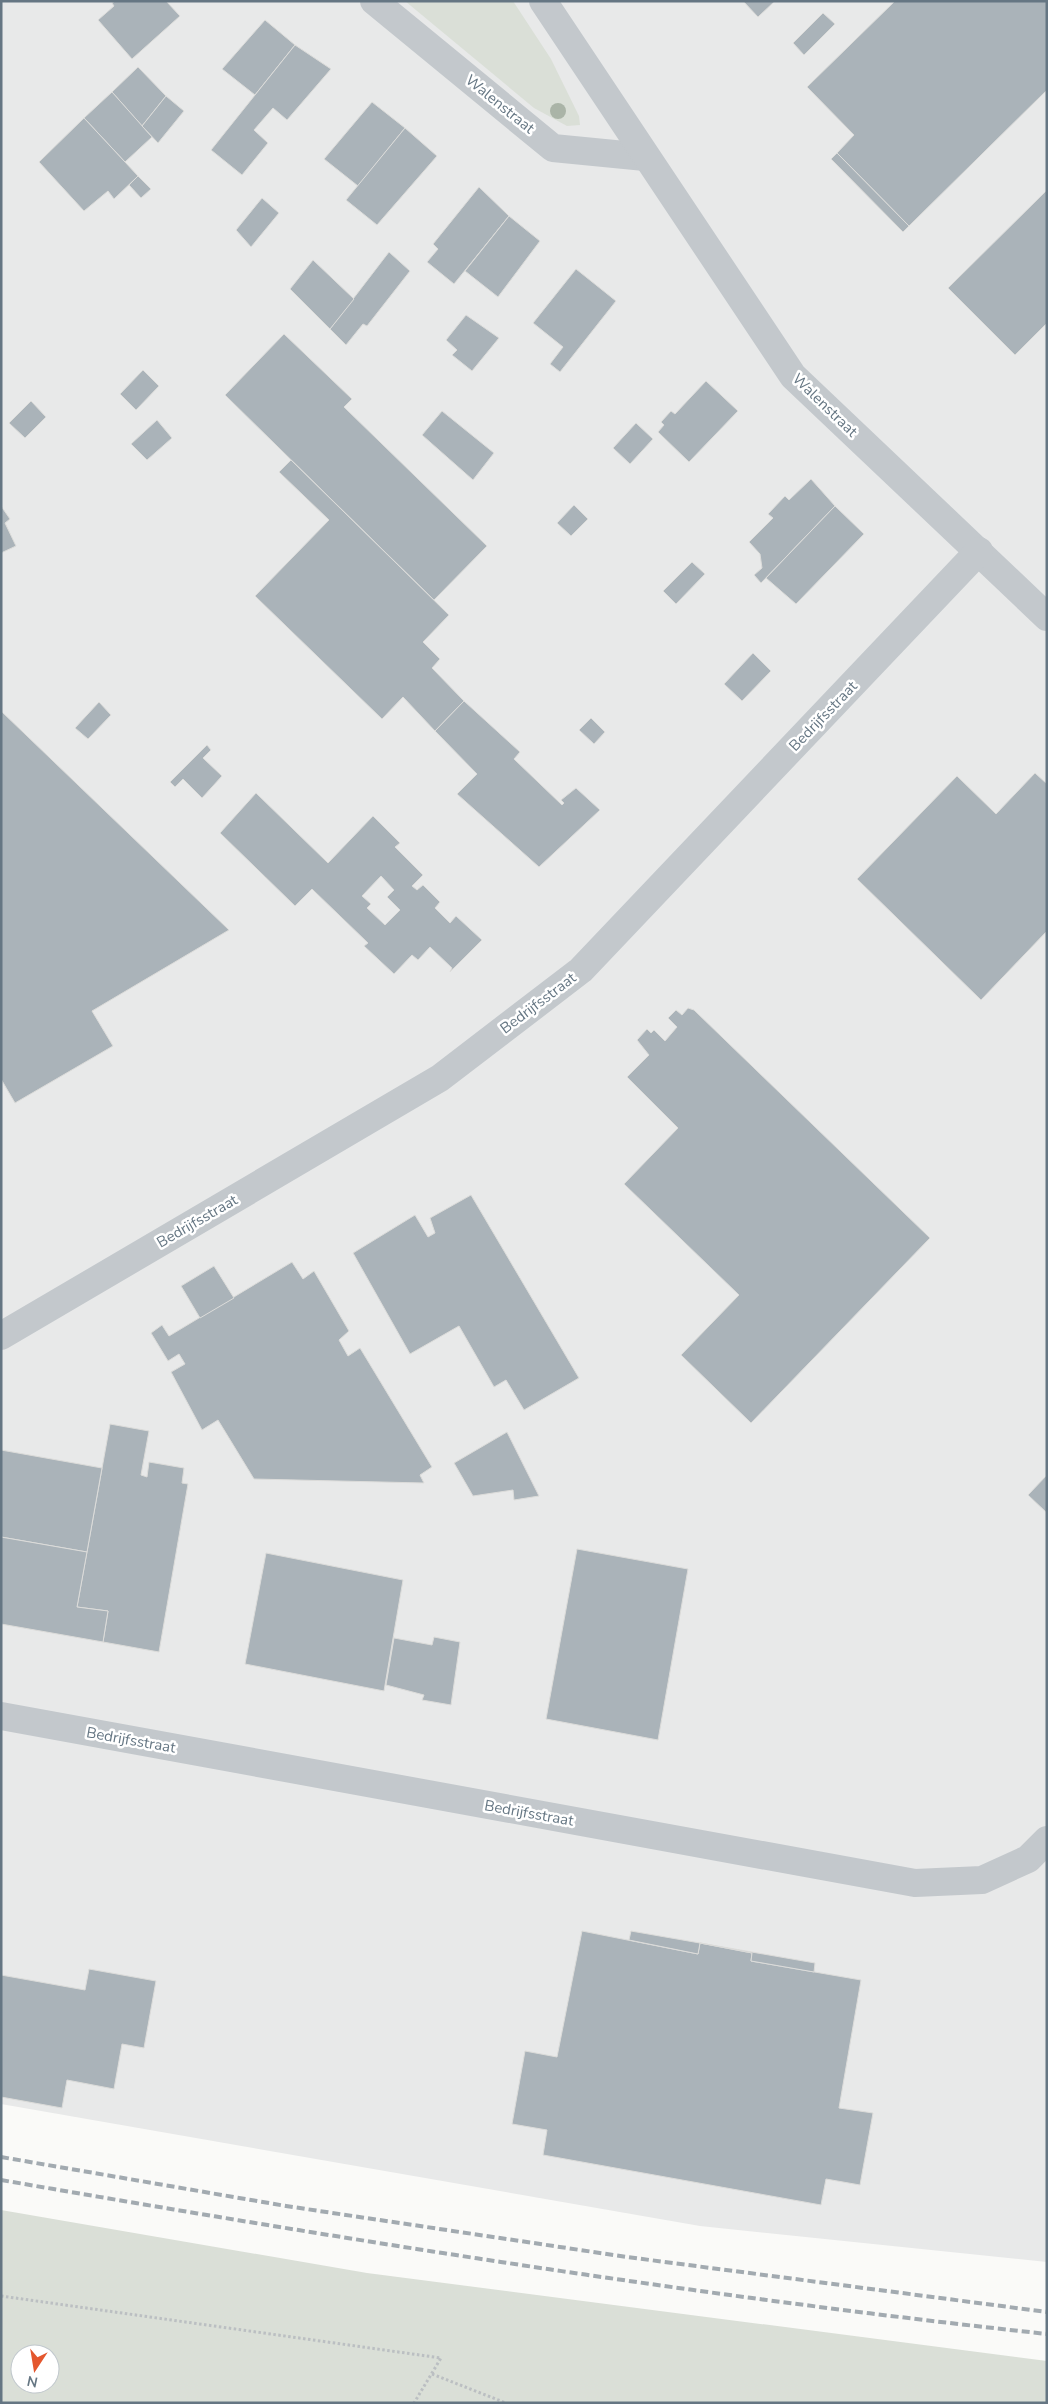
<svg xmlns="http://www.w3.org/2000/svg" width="1048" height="2404" font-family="'Nunito Sans',sans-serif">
<rect width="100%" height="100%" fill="#fafaf8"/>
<path fill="#e8e9e9" d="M1 1H1047V2262L700 2226 1 2104Z"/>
<g fill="#dadfd7" fill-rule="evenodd">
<path d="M405 1H513L551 59 579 116 580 125 567 126 534 108Z"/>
<path d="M1 2210 367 2273 1047 2361V2403H1ZM20 2354H50V2384H20Z"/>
</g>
<g fill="#aab3b9" stroke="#dcdcda" fill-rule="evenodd">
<path d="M115 1H166L180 16 132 59 98 20 114 6 112 3Z"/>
<path d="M743 1H775L758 17Z"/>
<path d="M895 1H1047V90L909 226 837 153 854 135 807 87Z"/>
<path d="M823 13 835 24 804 55 793 43Z"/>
<path d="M265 20 295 45 255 95 222 69Z"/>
<path d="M295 45 331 69 287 120 273 108 254 130 268 143 242 175 211 150Z"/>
<path d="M138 67 166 96 142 126 112 92Z"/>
<path d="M112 92 152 137 125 162 84 118Z"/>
<path d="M166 96 184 111 158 143 142 126Z"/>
<path d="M372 102 405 128 358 186 324 159Z"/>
<path d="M84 118 138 176 114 199 108 191 84 211 39 162Z"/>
<path d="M405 128 437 156 377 225 346 200Z"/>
<path d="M837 153 909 226 903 232 831 159Z"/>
<path d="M138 176 151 189 141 198 129 185Z"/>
<path d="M479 187 509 216 454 284 427 262 438 249 433 244Z"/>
<path d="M1047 190V323L1015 355 948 288Z"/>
<path d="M262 198 279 213 251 247 236 230Z"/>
<path d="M509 216 540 241 498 297 465 271Z"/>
<path d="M389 252 410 271 367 326 363 324 346 345 330 329Z"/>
<path d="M313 260 354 299 330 329 290 289Z"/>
<path d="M576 269 616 301 560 372 550 364 563 347 533 323Z"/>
<path d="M466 315 499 338 472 371 452 355 457 350 446 340Z"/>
<path d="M284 334 352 399 344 407 487 546 434 600 225 395Z"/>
<path d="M143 370 159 386 136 410 120 394Z"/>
<path d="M706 381 738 411 689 462 658 432 664 425 661 422 671 411 675 414Z"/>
<path d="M31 401 46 417 25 438 9 423Z"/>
<path d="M442 411 494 453 473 480 422 435Z"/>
<path d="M157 420 172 438 147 460 131 444Z"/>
<path d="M636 423 653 439 630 464 613 448Z"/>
<path d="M291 460 449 615 423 642 440 659 432 668 464 701 435 731 403 697 382 719 255 596 329 520 279 472Z"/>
<path d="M811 479 835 506 761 583 754 575 762 568 760 554 749 542 773 518 768 514 785 496 789 500Z"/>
<path d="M574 505 588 519 571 536 557 523Z"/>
<path d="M1 506 10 519 5 523 16 546 1 553Z"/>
<path d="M835 506 864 534 796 604 766 578Z"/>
<path d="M692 562 705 574 676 604 663 591Z"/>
<path d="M753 653 771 671 742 701 724 684Z"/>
<path d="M464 701 520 752 514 759 562 805 564 803 561 800 576 788 600 810 539 867 457 794 477 774 435 731Z"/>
<path d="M99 702 111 715 88 739 75 728Z"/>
<path d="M1 711 229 930 92 1011 113 1046 15 1103 1 1079Z"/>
<path d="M591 718 605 732 594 744 579 730Z"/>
<path d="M207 745 211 750 203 758 222 776 202 798 183 779 175 787 170 782Z"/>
<path d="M1035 773 1047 784V931L981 1000 857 879 957 776 996 814Z"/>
<path d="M256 793 328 863 373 816 400 843 395 847 423 875 412 886 417 890 423 885 440 902 435 908 450 923 456 916 482 940 450 972 452 968 430 947 418 960 412 955 394 974 364 946 368 943 312 889 295 906 220 833ZM381 876 394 890 387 897 400 910 385 925 367 908 371 904 362 896Z"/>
<path d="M688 1008 694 1010 930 1238 751 1423 681 1355 739 1295 624 1184 678 1128 627 1077 649 1055 637 1040 647 1029 651 1033 654 1030 665 1041 677 1027 668 1018 676 1010 682 1015Z"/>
<path d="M471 1195 579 1378 524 1410 506 1380 494 1387 459 1326 410 1354 353 1253 415 1215 428 1237 435 1233 430 1218Z"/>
<path d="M292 1262 303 1279 314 1271 349 1331 339 1340 348 1356 360 1348 432 1467 420 1475 424 1483 254 1479 218 1420 202 1430 171 1372 185 1364 179 1354 168 1361 151 1333 162 1325 169 1336Z"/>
<path d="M214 1266 234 1298 200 1318 181 1286Z"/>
<path d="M110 1424 149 1431 141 1475 147 1477 149 1462 184 1468 182 1483 188 1484 159 1652 103 1642 108 1611 77 1607Z"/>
<path d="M507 1432 539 1496 514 1500 513 1490 473 1496 454 1463Z"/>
<path d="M1 1450 102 1468 87 1552 1 1537Z"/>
<path d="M1047 1475V1513L1028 1495Z"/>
<path d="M1 1537 87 1552 77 1607 108 1611 103 1642 1 1624Z"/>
<path d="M577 1549 688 1569 658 1740 546 1719Z"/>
<path d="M266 1553 403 1580 384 1691 245 1664Z"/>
<path d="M434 1637 460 1642 451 1705 422 1700 424 1695 386 1685 394 1638 432 1645Z"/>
<path d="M582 1931 698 1954 700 1943 752 1953 751 1961 861 1980 839 2108 873 2113 860 2185 826 2179 821 2205 543 2155 547 2130 512 2124 525 2051 557 2057Z"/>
<path d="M631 1931 815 1963 814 1972 751 1961 752 1953 700 1943 698 1954 629 1940Z"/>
<path d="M89 1969 156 1981 144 2048 122 2044 114 2089 67 2080 62 2108 1 2097V1975L85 1990Z"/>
</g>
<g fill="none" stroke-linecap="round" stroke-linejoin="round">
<g stroke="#bbbfc2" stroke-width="3" stroke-dasharray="2.5 2.5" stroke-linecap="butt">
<path d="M1 2296 441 2358 414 2403"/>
<path d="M432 2374 506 2403"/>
</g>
<g stroke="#c3c8cc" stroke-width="28">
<path d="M374 1 553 148 645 157"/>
<path d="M543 1 793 376 1047 617"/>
<path d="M1 1336 440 1078 581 970 979 551"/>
<path d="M1 1716 915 1883 982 1880 1028 1859 1047 1840"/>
</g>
<g stroke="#a2aab0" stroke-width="4" stroke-dasharray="8 4" stroke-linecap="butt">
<path d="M1 2157 286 2206 627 2257 1047 2312"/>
<path d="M1 2180C348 2240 696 2296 1047 2334"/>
</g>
</g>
<circle fill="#aab4a7" cx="558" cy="111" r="8"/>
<g text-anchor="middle" stroke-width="5" stroke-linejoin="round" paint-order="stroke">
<g font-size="15" fill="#657683" stroke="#fff">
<text transform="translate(500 104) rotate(39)" y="5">Walenstraat</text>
<text transform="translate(825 405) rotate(44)" y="5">Walenstraat</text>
<text transform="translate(823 716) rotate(-46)" y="5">Bedrijfsstraat</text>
<text transform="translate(538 1003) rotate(-37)" y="5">Bedrijfsstraat</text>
<text transform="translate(197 1221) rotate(-30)" y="5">Bedrijfsstraat</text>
<text transform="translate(131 1740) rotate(10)" y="5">Bedrijfsstraat</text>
<text transform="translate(529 1813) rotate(10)" y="5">Bedrijfsstraat</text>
</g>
</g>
<rect width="1048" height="2404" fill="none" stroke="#657683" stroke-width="5"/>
<g transform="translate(35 2369) rotate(192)"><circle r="24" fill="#ffffff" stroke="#c1c8cd"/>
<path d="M0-4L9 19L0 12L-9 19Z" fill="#e4572e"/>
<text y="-8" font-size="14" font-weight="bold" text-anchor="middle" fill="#657683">N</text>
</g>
</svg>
